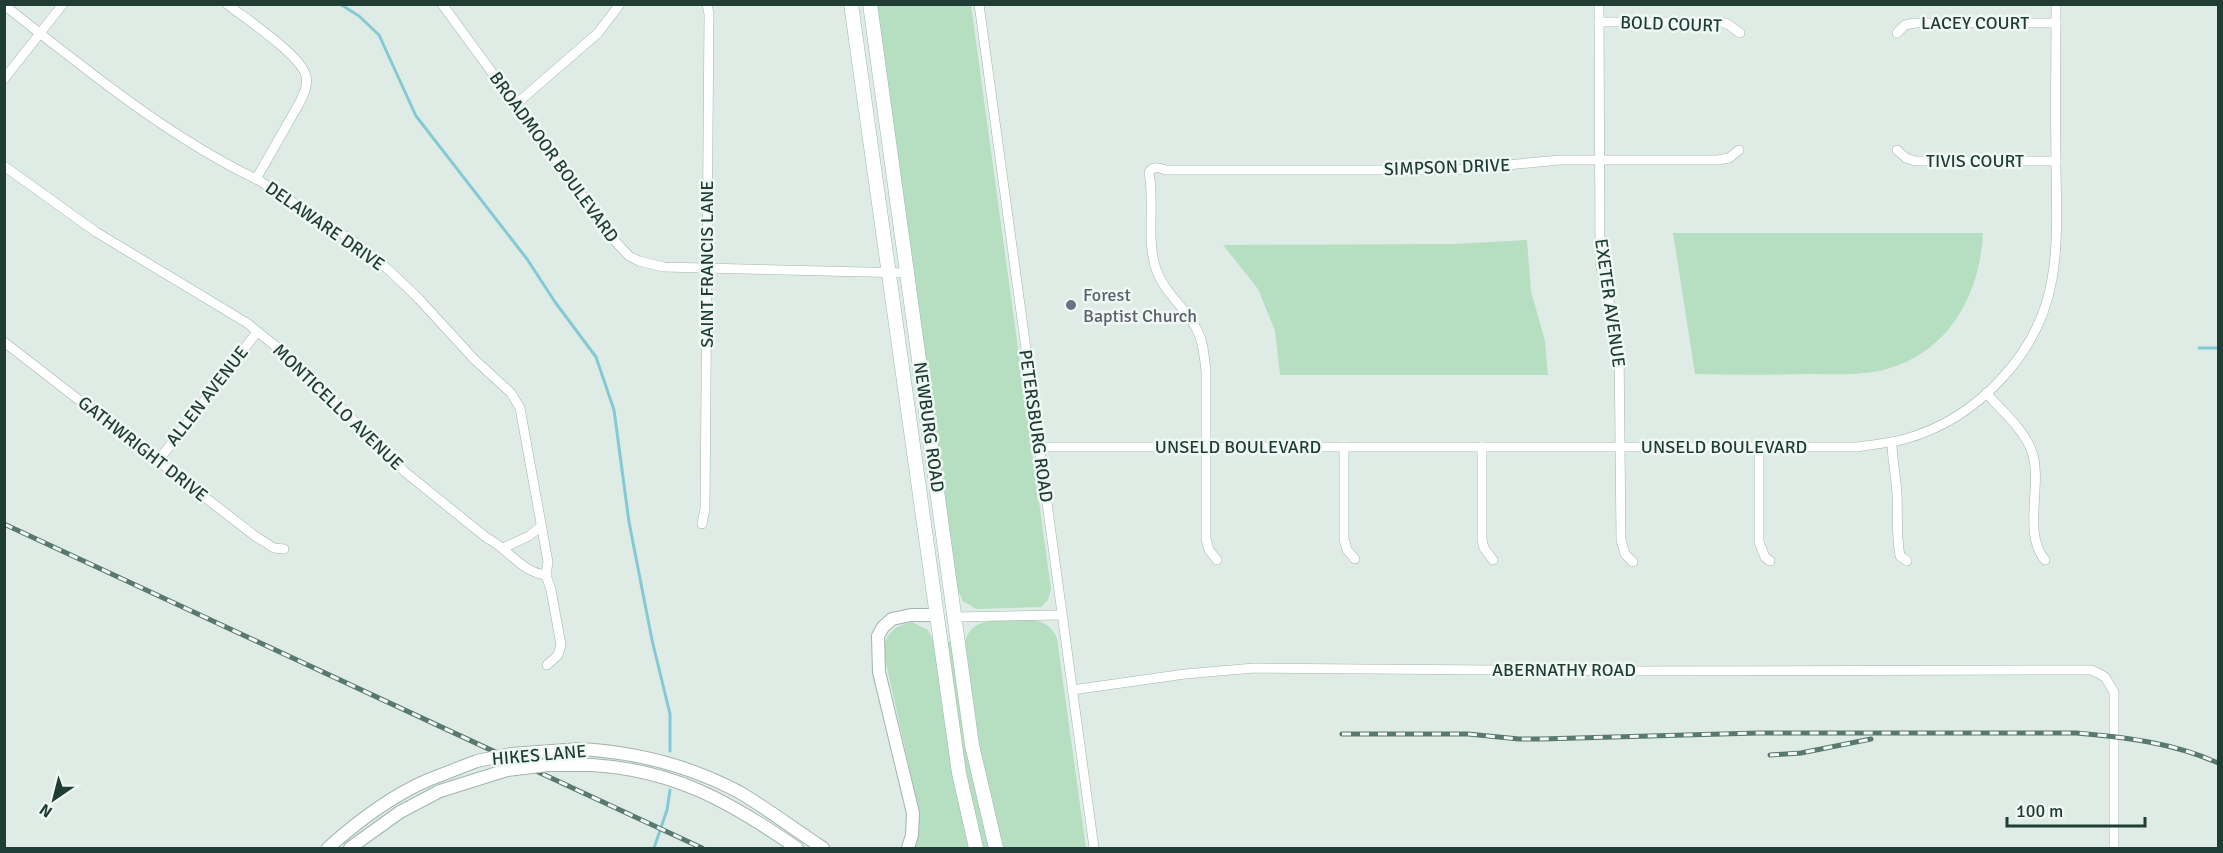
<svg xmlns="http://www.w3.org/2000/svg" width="2223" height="853" font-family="Signika,sans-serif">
<rect width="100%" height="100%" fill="#dfece6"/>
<g fill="#b6dfc1">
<path d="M876 5H971L1051 589 1048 600 1041 607 976 609 963 601 957 588Z"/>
<path d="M1673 233H1983C1980 294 1950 351 1887 369 1862 376 1836 374 1810 374 1771 375 1733 375 1695 374Z"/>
<path d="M1527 240 1531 291 1545 341 1548 375H1280L1275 331 1258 289 1223 245 1454 244Z"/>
<path d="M1009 620C1029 620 1048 617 1057 638L1086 848H1003L995 822 979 747 965 642C970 620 990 621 1009 620Z"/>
<path d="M912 622 928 630 935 644 971 848H914L919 832 918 806 883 650C887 632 894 626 912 622Z"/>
<path d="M953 641 991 848H983L962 758 945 642Z"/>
</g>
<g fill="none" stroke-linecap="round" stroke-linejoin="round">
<g stroke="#83cad5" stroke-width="3">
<path d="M340 4 359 16 379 35 416 116 527 259 555 302 596 357 614 410 629 522 652 640 670 714V751"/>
<path d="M2199 348H2218"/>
<path d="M654 848 667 810 670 790"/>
</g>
<g stroke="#a2b4ad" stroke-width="10">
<g id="minor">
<path d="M227 4C246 19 301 55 306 76 308 86 304 93 300 102L256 179"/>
<path d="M442 4 615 241 629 256 639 261 664 267 907 273"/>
<path d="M979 4 1094 848"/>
<path d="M1599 4 1600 263 1619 343 1621 540 1625 554 1633 562"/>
<path d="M4 5C86 69 166 136 260 181L356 243 391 272 419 299 474 359 511 393 520 408 548 562 546 575 551 590 561 645 558 655 547 665"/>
<path d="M1599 22H1722L1729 25 1740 33"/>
<path d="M1897 33 1905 25 1915 23H2056"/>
<path d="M4 79 63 4"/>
<path d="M515 105 598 33 620 4"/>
<path d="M1897 150 1906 158 1915 161H2056"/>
<path d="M4 166 96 232 247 323 295 362 405 472 487 538C509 549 521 572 546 575"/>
<path d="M4 342 255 536 274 548 284 549"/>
<path d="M1986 393C2002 411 2024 429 2032 452 2043 484 2022 533 2045 560"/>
<path d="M1892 442C1892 460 1896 476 1897 494 1898 515 1896 535 1900 556L1907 561"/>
<path d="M1039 447H1856C1872 445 1889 443 1905 439 1977 419 2040 353 2052 279 2059 240 2056 199 2056 160 2055 108 2056 56 2056 4"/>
<path d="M1344 447V539L1347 550 1355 559"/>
<path d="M1482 447V539L1484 548 1493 560"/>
<path d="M1759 447V542L1765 557 1770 561"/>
<path d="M158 461 257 332"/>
<path d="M702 524 705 509 709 14 707 4"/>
<path d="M503 548 529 536 540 527"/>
<path d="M1217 560 1209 550 1206 539V371C1204 357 1204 343 1197 330 1186 308 1164 293 1156 269 1146 238 1155 204 1149 172 1154 165 1159 168 1166 170H1453L1560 160H1717L1729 158 1739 150"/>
<path d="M956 617 1062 615"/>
<path d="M1072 690 1185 674 1254 668 1609 671 2092 670 2105 677 2114 692V848"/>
</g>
</g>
<g stroke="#a2b4ad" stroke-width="14">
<g id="tertiary">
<path d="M580 749C634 752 690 766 739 792 768 809 795 830 823 848"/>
<path d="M592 765C675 770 730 802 797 848"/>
<path d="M328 848C358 821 391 796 428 780"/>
<path d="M350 848 400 812 440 791"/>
<path d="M908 848 912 835 913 813 879 672 878 636 883 627 892 619 911 615H936"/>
</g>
</g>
<g stroke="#9db8ae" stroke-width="15">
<g id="secondary">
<path d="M851 4 959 773 976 848"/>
<path d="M870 4 972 745 996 848"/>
</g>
</g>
<use href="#minor" stroke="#fff" stroke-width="9"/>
<use href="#tertiary" stroke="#fff" stroke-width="12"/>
<use href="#secondary" stroke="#fff" stroke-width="14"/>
<g stroke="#597970" stroke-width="5">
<g id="rail">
<path d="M4 524 702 848"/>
<path d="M1342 734H1468L1519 739H1541L1758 733H2076C2125 737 2174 743 2218 763"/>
<path d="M1770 755 1801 753 1871 739"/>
</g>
</g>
<use href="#rail" stroke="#f0f8f4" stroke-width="3" stroke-dasharray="9" stroke-linecap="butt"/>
<g stroke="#a2b4ad" stroke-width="14" stroke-linecap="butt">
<g id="tertiary-bridge">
<path d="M428 780 477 761 511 754 580 749"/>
<path d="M440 791 507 770 548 765H592"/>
</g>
</g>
<use href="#tertiary-bridge" stroke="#fff" stroke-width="12"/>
</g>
<circle fill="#6b7280" stroke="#f0f8f4" stroke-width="2" cx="1071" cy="305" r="6"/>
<g text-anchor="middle" stroke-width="5" stroke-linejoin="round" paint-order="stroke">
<g font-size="18" fill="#1f3d34" stroke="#f0f8f4">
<text x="1975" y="29">LACEY COURT</text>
<text transform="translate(1671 24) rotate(2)" y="6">BOLD COURT</text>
<text transform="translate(554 157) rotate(54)" y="6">BROADMOOR BOULEVARD</text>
<text x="1975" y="167">TIVIS COURT</text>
<text transform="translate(1447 167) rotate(-2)" y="6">SIMPSON DRIVE</text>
<text transform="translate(325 226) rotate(35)" y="6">DELAWARE DRIVE</text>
<text transform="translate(707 264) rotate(-90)" y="6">SAINT FRANCIS LANE</text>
<text transform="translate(1610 303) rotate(82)" y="6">EXETER AVENUE</text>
<text transform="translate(207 396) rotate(-52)" y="6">ALLEN AVENUE</text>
<text transform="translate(338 407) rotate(44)" y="6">MONTICELLO AVENUE</text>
<text transform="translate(1036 426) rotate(82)" y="6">PETERSBURG ROAD</text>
<text transform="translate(929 427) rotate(82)" y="6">NEWBURG ROAD</text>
<text x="1238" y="453">UNSELD BOULEVARD</text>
<text x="1724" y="453">UNSELD BOULEVARD</text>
<text transform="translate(143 449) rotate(38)" y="6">GATHWRIGHT DRIVE</text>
<text x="1564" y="676">ABERNATHY ROAD</text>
<text transform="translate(539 755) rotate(-5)" y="6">HIKES LANE</text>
</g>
<g font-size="18" fill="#5b616d" stroke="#f0f8f4" text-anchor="start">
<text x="1083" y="301">Forest<tspan x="1083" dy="21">Baptist Church</tspan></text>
</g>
</g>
<rect width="2223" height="853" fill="none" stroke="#1f3d34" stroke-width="12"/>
<g transform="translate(54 799) rotate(215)" stroke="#f0f8f4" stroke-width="4.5" paint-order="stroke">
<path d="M0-4.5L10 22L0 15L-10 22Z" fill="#1f3d34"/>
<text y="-9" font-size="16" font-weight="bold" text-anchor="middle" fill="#1f3d34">N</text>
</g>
<path d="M2007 817v9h138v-9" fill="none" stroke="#1f3d34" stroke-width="3"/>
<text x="2016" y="817" font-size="18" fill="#1f3d34" stroke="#f0f8f4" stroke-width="4.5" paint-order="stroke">100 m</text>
</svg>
